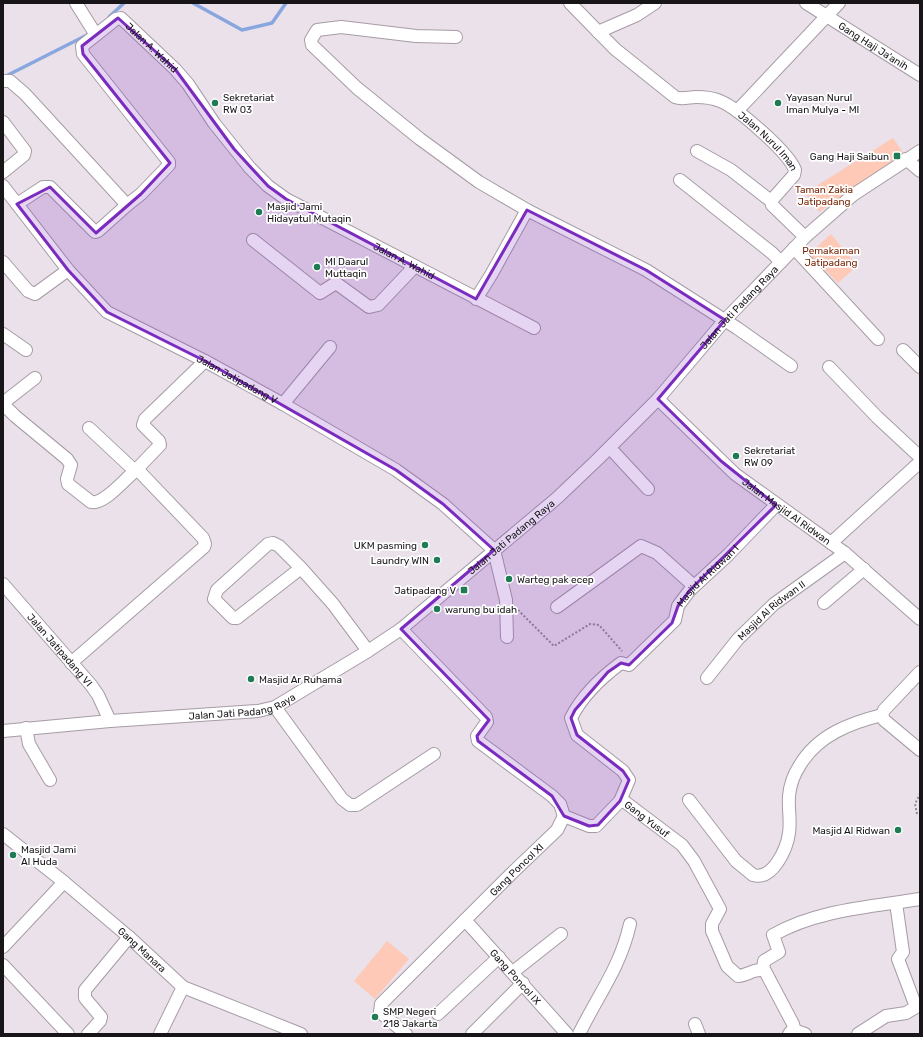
<svg xmlns="http://www.w3.org/2000/svg" width="923" height="1037" font-family="Rubik,sans-serif">
<rect width="100%" height="100%" fill="#ebe1ea"/>
<g fill="#fec9b7">
<path d="M893 138 906 157 819 212 805 193Z"/>
<path d="M831 234 857 266 838 283 809 254Z"/>
<path d="M387 941 409 959 375 999 354 981Z"/>
</g>
<g fill="none" stroke-linecap="round" stroke-linejoin="round">
<g stroke="#88a7df" stroke-width="3.5">
<path d="M193 3 242 30 272 23 286 3"/>
<path d="M109 17 124 3"/>
<path d="M6 76 89 34"/>
</g>
<g stroke="#a69ca5" stroke-width="14">
<g id="minor">
<path d="M76 3 96 35"/>
<path id="s1" d="M570 3 615 49 675 97C682 100 689 97 696 97 704 97 713 98 720 101 738 108 789 153 795 170L794 175 771 201 772 205 805 237"/>
<path id="s2" d="M806 3 920 75"/>
<path d="M598 32 637 15 655 3"/>
<path d="M456 37 416 36 341 27 317 30 311 40 312 45 357 88 420 139 479 182 527 210 646 270 737 328 791 366"/>
<path id="s3" d="M3 81H10L25 94 127 205 141 194 169 165V162L83 54 82 46 116 19 121 18 175 69 188 84 214 123 250 168 268 186 286 199 534 328"/>
<path d="M737 111 839 3"/>
<path d="M3 122 25 151 24 155 3 172"/>
<path d="M697 151 731 170 771 201"/>
<path d="M906 159 920 171"/>
<path d="M680 180 772 253 781 262"/>
<path id="s4" d="M3 186 68 270 107 312 205 361 283 404 396 470 443 504 494 550 506 600 507 637"/>
<path d="M17 204 43 187H50L95 232 98 231 127 205"/>
<path d="M253 240 320 293 336 283 369 307 378 305 415 266"/>
<path d="M794 248 878 339"/>
<path d="M3 262 28 291 35 294 68 270"/>
<path d="M476 299 491 275 527 210"/>
<path d="M3 334 26 350"/>
<path d="M903 350 920 367"/>
<path d="M829 367 877 417 920 457"/>
<path id="s5" d="M658 399 735 474 845 553 920 619"/>
<path d="M3 403 35 378"/>
<path d="M3 404 15 416 67 459 71 465 67 479 68 484 91 502C104 505 125 479 135 471"/>
<path d="M283 404 330 347"/>
<path d="M89 428 135 471 160 445 159 441 143 425 145 419 205 361"/>
<path d="M610 448 648 489"/>
<path d="M831 543 920 462"/>
<path d="M301 568 237 618H233L214 599 217 590 268 544 273 543 279 546 301 568 333 604 368 651"/>
<path id="s6" d="M3 584 91 685 98 695 110 721"/>
<path d="M824 603 864 569"/>
<path d="M557 607 641 546 657 553 694 586"/>
<path id="s7" d="M401 629 486 717 487 722 477 736 478 741 552 796 560 804 564 816 589 826H596L620 801 629 780 623 771 577 735 571 718C582 696 602 677 621 663L629 665 672 623 675 620 678 606 690 590 728 555 776 505"/>
<path d="M71 663 204 547 205 544 203 538 137 469"/>
<path d="M920 672 884 710 882 715 884 720 920 750"/>
<path id="s8" d="M707 678 738 639 774 604 845 553"/>
<path d="M275 707 342 799 350 805H357L434 754"/>
<path d="M26 728 29 744 50 780"/>
<path id="s9" d="M3 731 110 721 258 711 275 707 368 651 401 629 557 498 598 459 658 399 725 320 805 237 853 195 920 151"/>
<path d="M689 800 736 861 753 875C773 881 787 848 789 833 791 821 788 809 789 796 790 785 794 774 800 765 818 735 850 723 882 715"/>
<path id="s10" d="M620 801 625 802 682 845 694 861 720 909 712 924V931L727 966 738 976C747 976 756 967 765 971L793 1024 794 1028 789 1034"/>
<path id="s11" d="M3 834 64 882 129 937 183 987 301 1034"/>
<path id="s12" d="M465 920 567 1034"/>
<path d="M3 947 64 882"/>
<path d="M3 965 68 1034"/>
<path d="M763 970 764 961 779 952 773 935C817 910 870 907 920 899"/>
<path d="M513 972 561 934"/>
<path d="M438 1014 499 957"/>
<path d="M695 1024 699 1034"/>
<path d="M793 1030 805 1034"/>
<path d="M88 1034 100 1021 101 1017 85 998V990L129 937"/>
<path d="M160 1034 183 987"/>
<path id="s13" d="M406 1034 380 1012 381 1004 511 874 557 830 564 816"/>
<path d="M472 1034 523 983"/>
<path d="M579 1034C598 995 620 968 630 924"/>
<path d="M858 1034 886 1016 906 1013 916 1007 898 959 903 952 896 903"/>
</g>
</g>
<g stroke="#8f888f" stroke-width="2" stroke-dasharray="2 2" stroke-linecap="butt">
<path d="M518 610 554 646 590 624 599 625 622 651"/>
<path d="M917 814 915 804 920 794"/>
</g>
<use href="#minor" stroke="#fff" stroke-width="12"/>
</g>
<path fill="#7b2cbf" fill-opacity="0.2" stroke="#7b2cbf" stroke-width="3" stroke-linejoin="round" d="M118 18 175 69 234 149 268 186 286 199 476 299 527 210 646 270 725 320 658 399 721 461 776 505 690 590 678 606 672 623 629 665 621 663 608 672 575 710 571 718 577 735 623 771 629 780 620 801 598 825 589 826 564 816 552 796 478 741 477 736 489 720 401 629 494 550 443 504 396 470 205 361 107 312 68 270 17 204 50 187 96 233 141 194 170 163 83 54 82 46Z"/>
<g fill="#1d7c53" stroke="#fff" stroke-width="1.5">
<circle cx="215" cy="103" r="4"/>
<circle cx="778" cy="103" r="4"/>
<rect x="893" y="152" width="8" height="8" rx="2"/>
<circle cx="259" cy="212" r="4"/>
<circle cx="317" cy="267" r="4"/>
<circle cx="736" cy="456" r="4"/>
<circle cx="425" cy="545" r="4"/>
<circle cx="437" cy="560" r="4"/>
<circle cx="509" cy="579" r="4"/>
<rect x="460" y="586" width="8" height="8" rx="2"/>
<circle cx="437" cy="609" r="4"/>
<circle cx="251" cy="679" r="4"/>
<circle cx="898" cy="830" r="4"/>
<circle cx="13" cy="855" r="4"/>
<circle cx="375" cy="1017" r="4"/>
</g>
<g text-anchor="middle" stroke-width="3.5" stroke-linejoin="round" paint-order="stroke">
<g font-size="10" fill="#181518" stroke="#fff">
<text dy="4" stroke="none"><textPath href="#s2" startOffset="80">Gang Haji Ja'anih</textPath></text>
<text dy="4" stroke="none"><textPath href="#s3" startOffset="476">Jalan A. Wahid</textPath></text>
<text dy="4" stroke="none"><textPath href="#s1" startOffset="250">Jalan Nurul Iman</textPath></text>
<text dy="4" stroke="none"><textPath href="#s3" startOffset="813">Jalan A. Wahid</textPath></text>
<text dy="4" stroke="none"><textPath href="#s9" startOffset="889">Jalan Jati Padang Raya</textPath></text>
<text dy="4" stroke="none"><textPath href="#s4" startOffset="310">Jalan Jatipadang V</textPath></text>
<text dy="4" stroke="none"><textPath href="#s5" startOffset="171">Jalan Masjid Al Ridwan</textPath></text>
<text dy="4" stroke="none"><textPath href="#s9" startOffset="565">Jalan Jati Padang Raya</textPath></text>
<text dy="4" stroke="none"><textPath href="#s7" startOffset="649">Masjid Al Ridwan I</textPath></text>
<text dy="4" stroke="none"><textPath href="#s8" startOffset="94">Masjid Al Ridwan II</textPath></text>
<text dy="4" stroke="none"><textPath href="#s6" startOffset="87">Jalan Jatipadang VI</textPath></text>
<text dy="4" stroke="none"><textPath href="#s9" startOffset="241">Jalan Jati Padang Raya</textPath></text>
<text dy="4" stroke="none"><textPath href="#s10" startOffset="33">Gang Yusuf</textPath></text>
<text dy="4" stroke="none"><textPath href="#s13" startOffset="233">Gang Poncol XI</textPath></text>
<text dy="4" stroke="none"><textPath href="#s11" startOffset="181">Gang Manara</textPath></text>
<text dy="4" stroke="none"><textPath href="#s12" startOffset="76">Gang Poncol IX</textPath></text>
</g>
<g font-size="10" fill="#181518" stroke="#fff" text-anchor="start">
<text x="223" y="101">Sekretariat<tspan x="223" dy="12">RW 03</tspan></text>
<text x="786" y="101">Yayasan Nurul<tspan x="786" dy="12">Iman Mulya - MI</tspan></text>
<text x="889" y="160" text-anchor="end">Gang Haji Saibun</text>
<text x="267" y="210">Masjid Jami<tspan x="267" dy="12">Hidayatul Mutaqin</tspan></text>
<text x="325" y="265">MI Daarul<tspan x="325" dy="12">Muttaqin</tspan></text>
<text x="744" y="454">Sekretariat<tspan x="744" dy="12">RW 09</tspan></text>
<text x="417" y="549" text-anchor="end">UKM pasming</text>
<text x="429" y="564" text-anchor="end">Laundry WIN</text>
<text x="517" y="583">Warteg pak ecep</text>
<text x="456" y="594" text-anchor="end">Jatipadang V</text>
<text x="445" y="613">warung bu idah</text>
<text x="259" y="683">Masjid Ar Ruhama</text>
<text x="890" y="834" text-anchor="end">Masjid Al Ridwan</text>
<text x="21" y="853">Masjid Jami<tspan x="21" dy="12">Al Huda</tspan></text>
<text x="383" y="1015">SMP Negeri<tspan x="383" dy="12">218 Jakarta</tspan></text>
</g>
<g font-size="10" fill="#762706" stroke="#fff">
<text x="824" y="193">Taman Zakia<tspan x="824" dy="12">Jatipadang</tspan></text>
<text x="831" y="254">Pemakaman<tspan x="831" dy="12">Jatipadang</tspan></text>
</g>
</g>
<rect width="923" height="1037" fill="none" stroke="#181518" stroke-width="8"/>
</svg>
